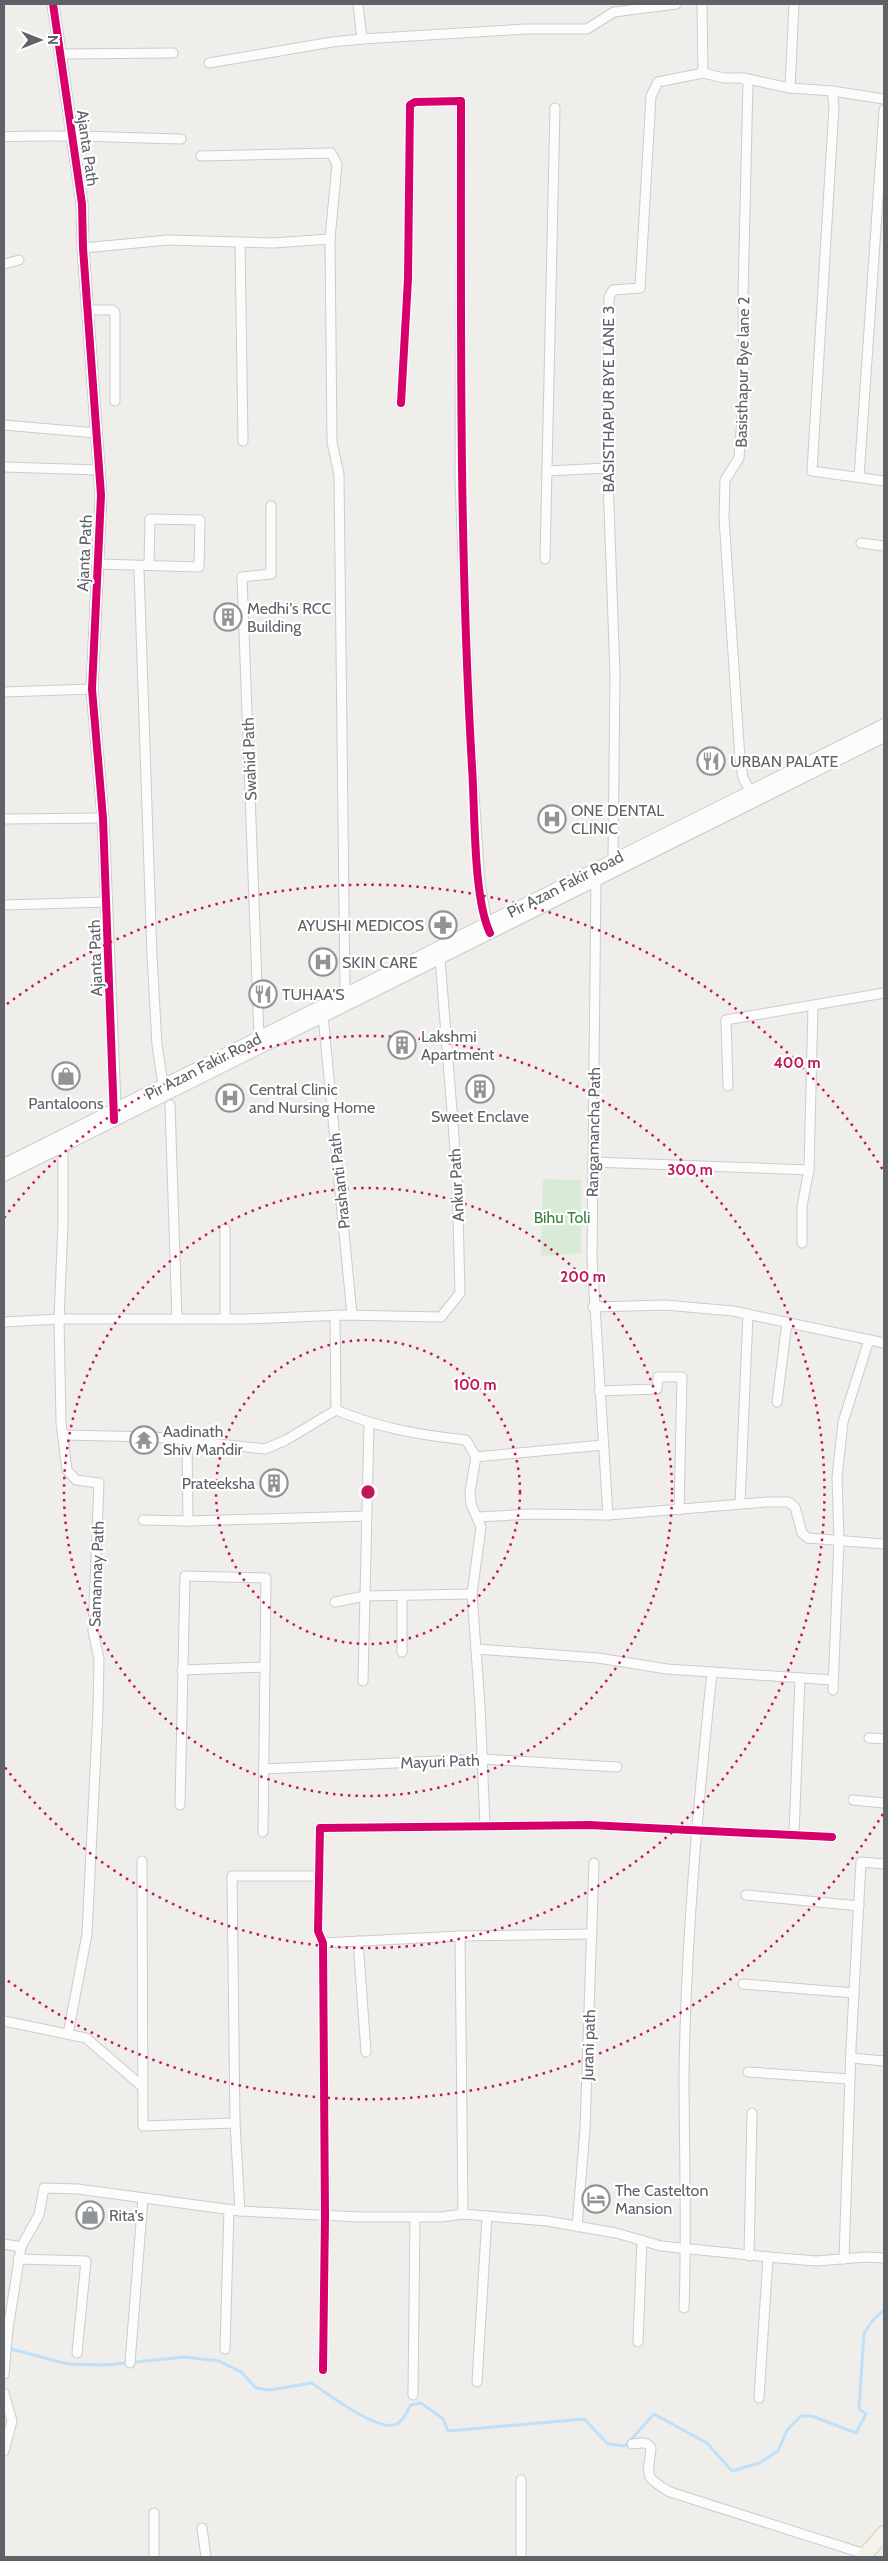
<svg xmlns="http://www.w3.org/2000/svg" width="888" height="2561" font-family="Cabin,sans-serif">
<rect width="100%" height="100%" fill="#efeeea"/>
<path fill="#d8ebd6" d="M543 1179 581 1180V1253L541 1256Z"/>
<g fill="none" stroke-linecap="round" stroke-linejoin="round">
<path stroke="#bfe0f9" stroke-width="3" d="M7 2348 68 2364 105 2365 185 2357 219 2361 241 2372 256 2388 269 2390 312 2383C327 2394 376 2430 394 2425 403 2423 406 2412 411 2405L421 2403 443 2419 448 2431 584 2419 608 2444 625 2446 654 2414 707 2443 732 2471 759 2463 778 2451 787 2430 801 2416H812L856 2433 866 2414 859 2409 864 2333 873 2320 884 2310"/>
<g stroke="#cbcccc" stroke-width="11">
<g id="minor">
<path d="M358 4 362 39"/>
<path d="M61 54 173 53"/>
<path d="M209 63 332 42 362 39 525 29H587L614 12 676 4"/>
<path d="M703 73 724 78H743L748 82 743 296 744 392 739 458 725 480 724 518 740 759 743 778 751 792"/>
<path d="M743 78 790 88 794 4"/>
<path d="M790 88 832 91"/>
<path d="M884 99 832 91 834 106 812 471 884 481"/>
<path d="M4 137C62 134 122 138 181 139"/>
<path d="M201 156 331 153 337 164 330 239"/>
<path d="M240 242 243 441"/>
<path d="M83 248 168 240 273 243 330 239 332 442 339 475 345 994"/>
<path d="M4 264 19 260"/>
<path d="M88 310H112L115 312V401"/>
<path d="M401 403 408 279 410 105 415 102 461 101 460 480 470 733 480 884 488 928"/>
<path d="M4 425 96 433"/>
<path d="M4 467 99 470"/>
<path d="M547 471 607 468"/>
<path d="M859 477 884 110"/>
<path d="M861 543 884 546"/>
<path d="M545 559 555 108"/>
<path d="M98 564 199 567 200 520 150 519 149 565"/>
<path d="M139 570 152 956 157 1045 163 1085"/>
<path d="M4 692 92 689"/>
<path d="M6 819 103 818"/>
<path d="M613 860 615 675 607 451 609 297 613 290 640 288 651 96 658 82 703 73 702 4"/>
<path d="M596 877 592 1258 608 1515"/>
<path d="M4 905 107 902"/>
<path d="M323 1016 352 1315"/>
<path d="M259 1037 242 577 271 574V506"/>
<path d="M728 1086 726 1020 884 993"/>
<path d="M170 1105 177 1319"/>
<path d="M63 1141V1223L59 1319 61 1423 67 1470 76 1480 99 1483 93 1631 99 1659 98 1710 87 1934 68 2034"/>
<path d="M593 1162 809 1170 813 1006"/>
<path d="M225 1229V1319"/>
<path d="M802 1243V1206L809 1170"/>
<path d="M593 1307 665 1305 733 1311 884 1343"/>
<path d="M335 1315 336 1410"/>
<path d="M4 1322 59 1319H246L343 1315 441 1317 460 1293 457 1175 440 958"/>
<path d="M599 1391 657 1389 658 1377H682L679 1510"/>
<path d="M777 1402 787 1322"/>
<path d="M336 1410C379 1428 419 1435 466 1440L476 1457 470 1492 471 1504 481 1527 472 1594 480 1706 485 1826"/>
<path d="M63 1435 154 1437 265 1449 286 1440 336 1410"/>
<path d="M187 1441 188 1521 366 1516"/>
<path d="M476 1457 603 1445"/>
<path d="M740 1504 748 1314"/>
<path d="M478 1517 530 1514 608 1515 767 1502H788L795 1507 802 1533 808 1538 884 1544"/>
<path d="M143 1520 188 1521"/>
<path d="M402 1595V1652"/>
<path d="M335 1602 365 1596 472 1594"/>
<path d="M476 1649 598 1658 667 1669 832 1680"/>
<path d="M182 1670 265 1667"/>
<path d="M363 1681 369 1424"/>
<path d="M833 1690 839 1540 837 1477 843 1422 869 1340"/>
<path d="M869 1738 884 1739"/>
<path d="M264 1769 482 1759 617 1767"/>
<path d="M853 1800 884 1803"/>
<path d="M180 1805 185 1576 266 1578 263 1832"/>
<path d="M794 1835 800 1678"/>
<path d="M142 1861 143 2126 235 2123 240 2211"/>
<path d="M746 1895 859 1906"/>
<path d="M460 1936 463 2214"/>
<path d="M358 1941 366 2052"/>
<path d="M323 1943 460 1936 592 1934"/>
<path d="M743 1984 854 1993"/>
<path d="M4 2021 86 2038 143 2087"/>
<path d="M851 2058 884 2061"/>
<path d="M748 2072 850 2079"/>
<path d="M235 2123 232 1876H311"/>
<path d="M577 2227 585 2129 594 1863"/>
<path d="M4 2244 21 2247"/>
<path d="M749 2256 752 2113"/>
<path d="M18 2259 86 2261 77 2353"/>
<path d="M844 2259 851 2048 861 1862 884 1864"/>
<path d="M684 2308C687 2230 684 2152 684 2073 686 1939 698 1805 712 1672"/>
<path d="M638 2342 642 2240"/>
<path d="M225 2349 229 2209"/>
<path d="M130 2363 143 2198"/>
<path d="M323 2370 325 2216 323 1943 318 1931 320 1828 589 1825 832 1837"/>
<path d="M4 2374 8 2329 21 2247 39 2215 44 2188 78 2189 240 2211 360 2217H441L463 2214 547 2221 616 2233 661 2246 768 2257 816 2261 866 2257 884 2258"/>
<path d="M477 2382 487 2216"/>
<path d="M4 2393 12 2421 4 2451"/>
<path d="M413 2395 415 2217"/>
<path d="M759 2398 768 2257"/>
<path d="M632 2444C640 2443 647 2441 651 2448 648 2477 643 2476 670 2492L865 2554"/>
<path d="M202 2528 206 2557"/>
<path d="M154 2557V2513"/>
<path d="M521 2557V2480"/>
</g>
</g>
<g stroke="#cbcccc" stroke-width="13">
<path id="tertiary" d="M53 4 82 204 83 248 101 495 92 689 103 818 115 1105 114 1116"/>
</g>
<g stroke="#cacacb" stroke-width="14">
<g id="secondary">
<path d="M4 1165 884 725"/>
<path d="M4 1175 884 736"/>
</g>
</g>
<g stroke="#d7ceb8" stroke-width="16">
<path id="primary" d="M863 2557 884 2533"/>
</g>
<use href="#minor" stroke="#fdfcfc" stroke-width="9"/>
<use href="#tertiary" stroke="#fdfcfc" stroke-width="11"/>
<use href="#secondary" stroke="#fdfcfc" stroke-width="12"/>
<use href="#primary" stroke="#f4f2e9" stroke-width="14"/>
<g stroke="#fff" stroke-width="11">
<g id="cycleway">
<path d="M53 4 82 204 83 248 101 495 92 689 103 818 114 1120"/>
<path d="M401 403 408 279 410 105 415 102 461 101C461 323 459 545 472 767 475 808 473 898 490 933"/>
<path d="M323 2370 325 2216 323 1943 318 1931 320 1828 589 1825 832 1837"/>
</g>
</g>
<use href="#cycleway" stroke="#d6006c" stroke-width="8"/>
</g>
<g fill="none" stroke="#c2185b" stroke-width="2.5" stroke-dasharray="2.5 5">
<circle cx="368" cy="1492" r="152"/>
<circle cx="368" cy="1492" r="304"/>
<path d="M4 1218A456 456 0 1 1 4 1766"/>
<path d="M883 1814A607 607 0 0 1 7 1980M7 1004A607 607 0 0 1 883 1170"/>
</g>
<defs>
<g id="building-ring" transform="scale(1.4375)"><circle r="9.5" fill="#fff" stroke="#919496" stroke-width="1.5"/><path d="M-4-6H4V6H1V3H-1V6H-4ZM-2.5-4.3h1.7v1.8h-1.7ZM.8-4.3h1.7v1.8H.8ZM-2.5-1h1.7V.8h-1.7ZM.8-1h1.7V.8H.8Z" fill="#919496"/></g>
<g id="restaurant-ring" transform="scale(1.4375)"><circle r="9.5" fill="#fff" stroke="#919496" stroke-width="1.5"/><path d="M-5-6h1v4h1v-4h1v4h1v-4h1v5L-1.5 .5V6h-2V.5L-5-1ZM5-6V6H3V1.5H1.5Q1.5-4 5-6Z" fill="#919496"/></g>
<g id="hospital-ring" transform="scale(1.4375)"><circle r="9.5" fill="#fff" stroke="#919496" stroke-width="1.5"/><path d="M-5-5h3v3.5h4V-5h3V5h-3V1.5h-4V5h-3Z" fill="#919496"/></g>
<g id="pharmacy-ring" transform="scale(1.4375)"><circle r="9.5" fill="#fff" stroke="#919496" stroke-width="1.5"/><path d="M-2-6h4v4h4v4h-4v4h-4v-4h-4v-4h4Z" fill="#919496"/></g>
<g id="shop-ring" transform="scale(1.4375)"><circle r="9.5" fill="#fff" stroke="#919496" stroke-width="1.5"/><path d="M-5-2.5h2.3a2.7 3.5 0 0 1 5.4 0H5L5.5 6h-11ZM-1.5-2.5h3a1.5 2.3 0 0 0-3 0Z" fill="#919496"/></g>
<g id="temple-ring" transform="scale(1.4375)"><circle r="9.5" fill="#fff" stroke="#919496" stroke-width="1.5"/><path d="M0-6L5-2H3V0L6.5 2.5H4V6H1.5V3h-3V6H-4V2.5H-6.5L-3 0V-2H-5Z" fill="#919496"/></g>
<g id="hotel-ring" transform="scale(1.4375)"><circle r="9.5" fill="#fff" stroke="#919496" stroke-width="1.5"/><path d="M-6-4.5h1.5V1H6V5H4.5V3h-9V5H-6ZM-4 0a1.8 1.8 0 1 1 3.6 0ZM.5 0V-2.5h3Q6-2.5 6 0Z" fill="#919496"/></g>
</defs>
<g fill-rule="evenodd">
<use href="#building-ring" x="228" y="617"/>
<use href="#restaurant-ring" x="711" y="761"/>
<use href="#hospital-ring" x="552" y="819"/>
<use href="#pharmacy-ring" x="443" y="925"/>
<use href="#hospital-ring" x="323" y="962"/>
<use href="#restaurant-ring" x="263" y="994"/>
<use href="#building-ring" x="402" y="1045"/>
<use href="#shop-ring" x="66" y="1076"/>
<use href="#building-ring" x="480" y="1089"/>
<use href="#hospital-ring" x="230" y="1098"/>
<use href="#temple-ring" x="144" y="1440"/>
<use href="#building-ring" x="274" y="1483"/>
<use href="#hotel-ring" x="596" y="2199"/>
<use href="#shop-ring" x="90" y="2215"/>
</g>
<g text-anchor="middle" stroke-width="4.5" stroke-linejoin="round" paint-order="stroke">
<g font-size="16" fill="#5f6368" stroke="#fff">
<text transform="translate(88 148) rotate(82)" y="6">Ajanta Path</text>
<text transform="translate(742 372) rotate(-89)" y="6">Basisthapur Bye lane 2</text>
<text transform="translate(608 399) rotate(-90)" y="6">BASISTHAPUR BYE LANE 3</text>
<text transform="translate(84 553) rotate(-87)" y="6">Ajanta Path</text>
<text transform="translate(249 759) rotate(-92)" y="6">Swahid Path</text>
<text transform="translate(565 884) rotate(-27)" y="6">Pir Azan Fakir Road</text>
<text transform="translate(95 958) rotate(-92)" y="6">Ajanta Path</text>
<text transform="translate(203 1066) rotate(-27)" y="6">Pir Azan Fakir Road</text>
<text transform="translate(593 1132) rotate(-89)" y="6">Rangamancha Path</text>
<text transform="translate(339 1181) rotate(-96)" y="6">Prashanti Path</text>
<text transform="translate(456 1185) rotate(-93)" y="6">Ankur Path</text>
<text transform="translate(96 1574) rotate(-88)" y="6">Samannay Path</text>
<text transform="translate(440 1761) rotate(-2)" y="6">Mayuri Path</text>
<text transform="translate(588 2045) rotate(-88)" y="6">Jurani path</text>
</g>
<g font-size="16" fill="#5f6368" stroke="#fff" text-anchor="start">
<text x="247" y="614">Medhi's RCC<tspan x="247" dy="18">Building</tspan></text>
<text x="730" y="767">URBAN PALATE</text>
<text x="571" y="816">ONE DENTAL<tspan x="571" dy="18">CLINIC</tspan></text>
<text x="424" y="931" text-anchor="end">AYUSHI MEDICOS</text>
<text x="342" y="968">SKIN CARE</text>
<text x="282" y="1000">TUHAA'S</text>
<text x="421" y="1042">Lakshmi<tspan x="421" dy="18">Apartment</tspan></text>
<text x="249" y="1095">Central Clinic<tspan x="249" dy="18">and Nursing Home</tspan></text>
<text x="66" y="1109" text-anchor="middle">Pantaloons</text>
<text x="480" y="1122" text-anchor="middle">Sweet Enclave</text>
<text x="163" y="1437">Aadinath<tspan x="163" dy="18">Shiv Mandir</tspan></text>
<text x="255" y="1489" text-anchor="end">Prateeksha</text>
<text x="615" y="2196">The Castelton<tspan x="615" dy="18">Mansion</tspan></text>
<text x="109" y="2221">Rita's</text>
</g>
<g font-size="16" fill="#348238" stroke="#fff">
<text x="562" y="1223">Bihu Toli</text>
</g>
</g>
<circle cx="368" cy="1492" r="8" fill="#c2185b" stroke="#fff" stroke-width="2.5"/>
<g font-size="15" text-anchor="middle" font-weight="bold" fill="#c2185b" stroke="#fff" stroke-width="4.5" stroke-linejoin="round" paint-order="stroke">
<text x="797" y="1068">400 m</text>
<text x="690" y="1175">300 m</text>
<text x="583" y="1282">200 m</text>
<text x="475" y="1390">100 m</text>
</g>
<rect width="888" height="2561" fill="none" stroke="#5f6368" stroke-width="10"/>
<g transform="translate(40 40) rotate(90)" stroke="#ffffff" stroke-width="4" paint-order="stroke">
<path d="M0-4L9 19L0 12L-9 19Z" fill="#5f6368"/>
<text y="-8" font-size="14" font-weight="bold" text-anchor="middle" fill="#5f6368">N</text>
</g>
</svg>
